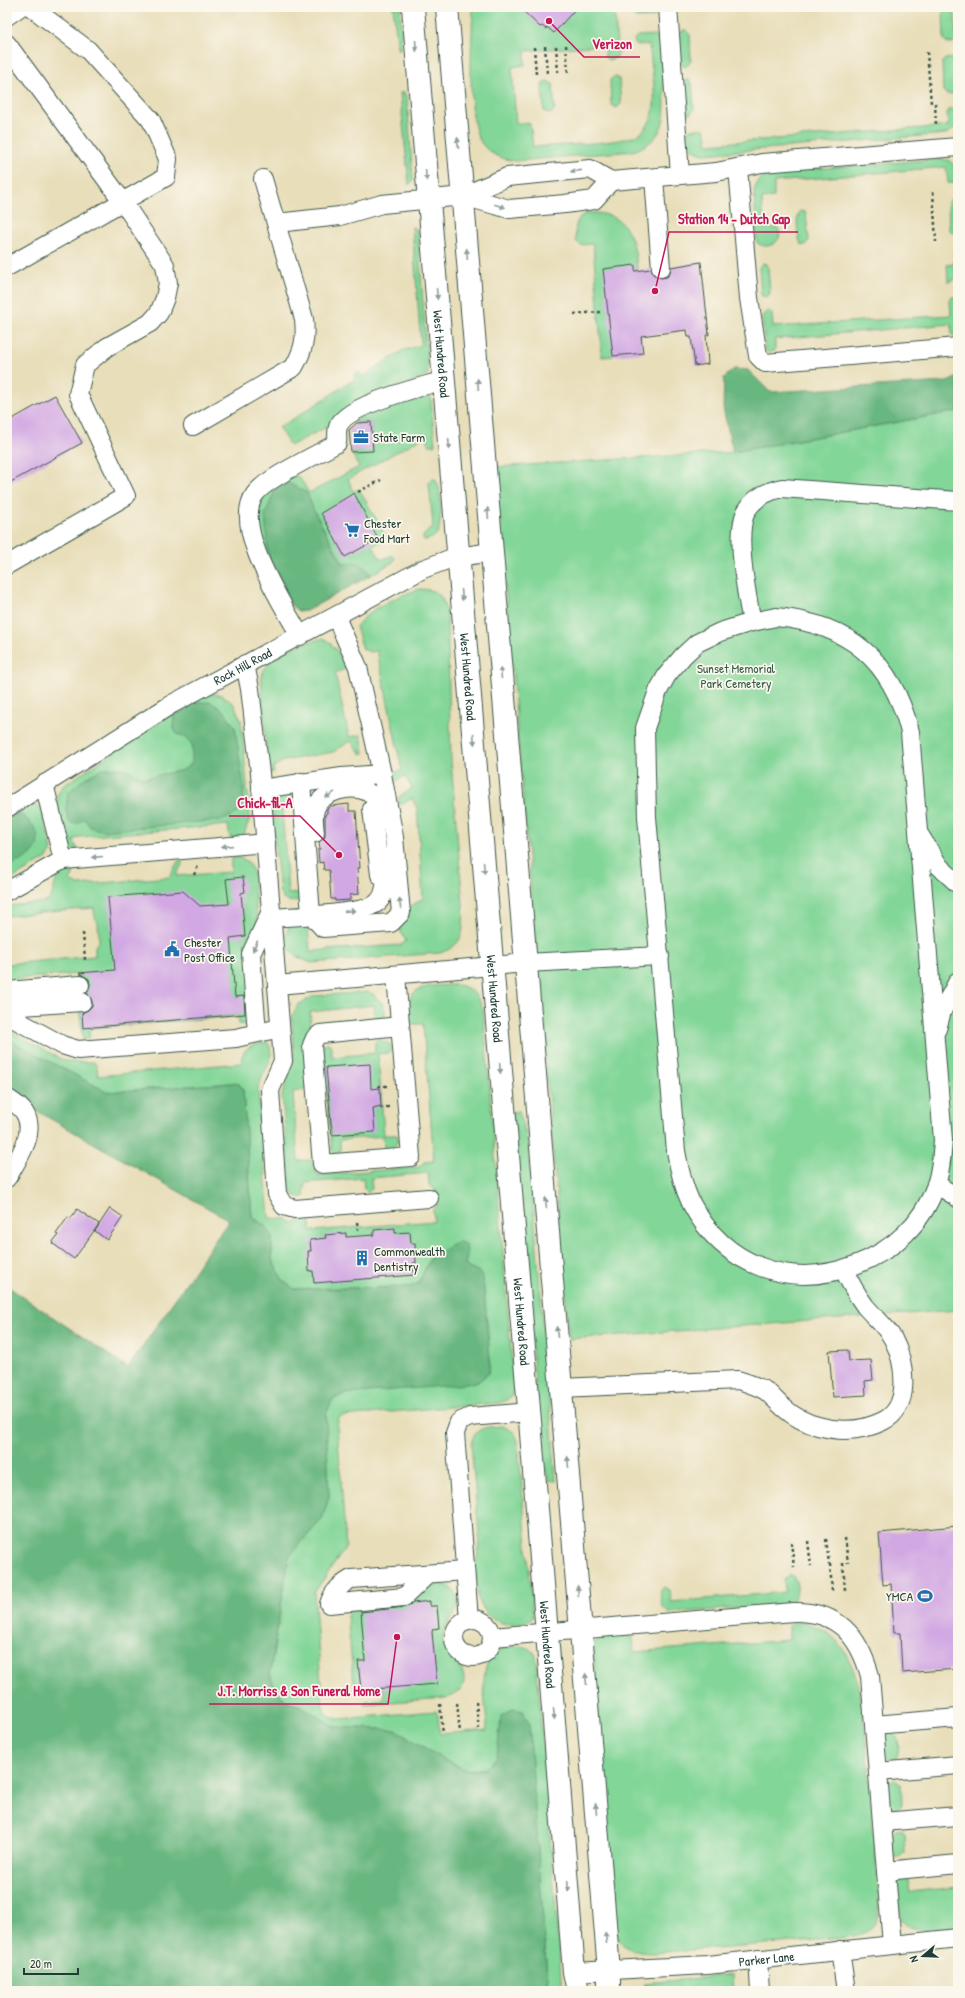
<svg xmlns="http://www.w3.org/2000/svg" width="965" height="1998" font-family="'Patrick Hand',sans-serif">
<rect width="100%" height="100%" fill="#fbf7ec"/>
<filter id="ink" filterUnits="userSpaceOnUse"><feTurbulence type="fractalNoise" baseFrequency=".025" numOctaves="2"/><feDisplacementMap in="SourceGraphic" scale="8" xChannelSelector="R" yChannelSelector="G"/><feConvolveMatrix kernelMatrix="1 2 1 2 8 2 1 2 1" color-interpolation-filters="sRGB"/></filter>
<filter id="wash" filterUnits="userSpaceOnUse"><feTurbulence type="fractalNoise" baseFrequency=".012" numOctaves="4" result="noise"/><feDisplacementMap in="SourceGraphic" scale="16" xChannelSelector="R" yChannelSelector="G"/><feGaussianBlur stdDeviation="0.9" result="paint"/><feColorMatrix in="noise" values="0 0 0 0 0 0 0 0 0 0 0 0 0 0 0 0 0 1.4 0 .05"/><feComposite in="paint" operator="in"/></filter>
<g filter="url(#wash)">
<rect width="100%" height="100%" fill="#e8deba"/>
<g fill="#82d698" stroke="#508a66">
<path d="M393 7H400L402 37 400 49 398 50Z"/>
<path d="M473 7H614L618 55 616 58 608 60 605 57 604 45 525 51V65L512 67 516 123H528L530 124 533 147C555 145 623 144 639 134 646 129 651 121 653 112 657 93 651 64 649 45H637L635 44 634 39 638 36 655 35 661 40C662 55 663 71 664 86 666 117 667 139 633 151L515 161C499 159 485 152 478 137 467 110 472 38 473 7Z"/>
<path d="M658 7V11L654 17 636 18 632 14 636 8Z"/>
<path d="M945 10H952L955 14 956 40 953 43H947L944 40 943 13Z"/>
<path d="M683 30H686L690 35 691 61 687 66H683L680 62 678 36Z"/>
<path d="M954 58 957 62 958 90 954 94H946L943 91 942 62 945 59Z"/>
<path d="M615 76 619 79 621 104 617 108 611 105 610 80Z"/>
<path d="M688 79 692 84 694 110 689 114 685 110 683 85 684 82Z"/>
<path d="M547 81 553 84 555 110 550 114 544 111 542 85Z"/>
<path d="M404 92 407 98 413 180 409 185 400 93Z"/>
<path d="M951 108 958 114C958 125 956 129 946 134L704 154C692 151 687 145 686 133L690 129H704L706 133 708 144 948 126 947 111Z"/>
<path d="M941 159 948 160 958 168V183H948L946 167 774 182V197L762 199 764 228H778C785 241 768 251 757 243L754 190C758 179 764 175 775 172Z"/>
<path d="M951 199H958V232H952L949 230 948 202Z"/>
<path d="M800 211 805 212 806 215 809 240 806 245H802C797 240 795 217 800 211Z"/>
<path d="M587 213C636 210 636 251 638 287 638 296 642 310 640 318 636 327 619 347 613 356L602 357 593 244 580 245 576 241C575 228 574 219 587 213Z"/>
<path d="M412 227H414L418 233 428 374 290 446 279 428 355 379V374L359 372 362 377 402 351 421 345Z"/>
<path d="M958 248V278L948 282 947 265 954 264V251Z"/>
<path d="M762 263 766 264 768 267 770 293 767 297 762 296 761 294 759 268Z"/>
<path d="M952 297H958V337L952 335 951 324 775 339V351L768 353 765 350 762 316 766 312 769 311 772 314 773 327 951 315 950 301Z"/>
<path d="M426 393 431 398 435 445H429L427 435 348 479 354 492 359 489 387 538 373 546 381 560 392 555 395 558 393 562 371 575C362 563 358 561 343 563L314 511 307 493 269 566C262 550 245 512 260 496 268 487 284 481 294 475L300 478 309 493 359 467 351 452 373 450 371 422 348 423 407 397Z"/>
<path d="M958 411V1310L569 1339 495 467 733 452Z"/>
<path d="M432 479H435C442 486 442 522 438 532 435 537 431 539 425 540L423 539V536L433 526 429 483Z"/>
<path d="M420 589C441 590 442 596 447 615L451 761 463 905C464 928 466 945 440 953L311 963C302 959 286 953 285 941 285 937 288 932 288 928L296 923H305L308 927 310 951 401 945 406 941 397 925 401 913 423 898 417 808 412 798 401 805 398 803 399 797 412 788 405 776 392 783 390 775 402 770 377 651 370 652 363 649 356 627C369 608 398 596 420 589Z"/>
<path d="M323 638C335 645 341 656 345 669L335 673 349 737 361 735 364 753 361 754 351 741 333 752 284 761 273 767 274 772 268 773 261 678C268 652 299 645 323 638Z"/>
<path d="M212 694 221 695 234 704 241 720 250 818 244 834 240 837 230 838 228 825 79 837 73 841 79 851 74 852C67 844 55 809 57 797 58 793 60 789 63 786L192 700 202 695Z"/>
<path d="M292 794 294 797 282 808 288 894 299 893 304 896V898C296 902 291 903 283 899L280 893 271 808 274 801Z"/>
<path d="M32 805 41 807 52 850 47 858 7 882V867L34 852 21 815 8 817Z"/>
<path d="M238 857 248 862 253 871 257 921 248 1025 239 1024 238 1016 90 1028 89 1038 83 1040 79 1008 82 1007 79 974 15 979 7 977V964L95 956V946L99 941 98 922 95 919 94 908 7 916V906L46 902C61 890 47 872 73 869L74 872 70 881 78 885 170 877 178 861 181 860 182 864 176 876 231 872V859Z"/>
<path d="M453 985C470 985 478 995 483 1010L514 1388C512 1397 508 1401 498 1403L342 1416 339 1418 337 1426 346 1547 314 1593 323 1707 328 1715 338 1719 436 1711 438 1715 440 1734 487 1730C487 1701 470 1649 515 1646 525 1646 532 1647 536 1656L562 1991H548L529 1723 522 1711 502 1716 497 1757 485 1769 467 1770 446 1761 396 1730 335 1727 301 1706 287 1702 275 1689 270 1673 289 1556 322 1519 329 1497 326 1414 332 1400 344 1394 489 1373 490 1360 483 1278 465 1265 467 1255 431 1257 418 1283 410 1287 294 1289 282 1279 272 1260V1235L265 1226 252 1217 243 1090 239 1084 232 1083 107 1092 7 1039V1029L59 1058 69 1062H94L97 1067 98 1076 242 1063C242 1060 241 1057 243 1054 246 1046 260 1041 268 1043 278 1059 260 1074 258 1090L269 1218 287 1219 294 1224 306 1217 310 1221 311 1231 434 1221 433 1209 437 1206 435 1189 429 1185 428 1173 371 1178 372 1189 368 1193 364 1189 363 1178 305 1183 304 1197C298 1199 293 1195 290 1189L282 1095 294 1059 292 1018 294 1012 298 1005 314 996 368 992 374 995 382 1003 385 1011 384 1019H378L375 1017 374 1005 310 1012 311 1028 305 1037 304 1041 307 1088 306 1090 293 1092 298 1161 311 1160 318 1175 420 1167 424 1162 434 1161 423 1024H409C407 1018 407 1011 408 1005 411 983 437 986 453 985Z"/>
<path d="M378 1039 390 1044 392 1051 389 1053 378 1054 384 1135H397L399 1140 393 1148 387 1150 384 1147 383 1136 340 1140V1153L335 1154 332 1151 322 1046 327 1043 331 1044 332 1057 375 1053V1042Z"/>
<path d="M519 1111 528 1141 529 1152 556 1480 549 1481 541 1454 512 1112Z"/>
<path d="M503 1426 515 1433 518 1441 533 1617 523 1623 506 1624 496 1621 487 1615 478 1599 475 1567 480 1544 471 1444C475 1426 487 1427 503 1426Z"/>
<path d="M789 1575H792C801 1585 797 1599 788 1605L669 1613C660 1608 661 1599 660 1591L664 1587 670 1590 671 1602 785 1592 784 1580Z"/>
<path d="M438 1584C453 1584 462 1597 456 1611 452 1621 443 1627 443 1638 443 1653 454 1658 461 1669 469 1684 460 1695 446 1698L364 1704 366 1701 384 1699V1690L362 1691H359L354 1684 347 1616 351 1610 414 1601 427 1588Z"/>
<path d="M801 1622C836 1629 849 1653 859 1686 867 1738 870 1791 874 1843 876 1861 882 1907 876 1922 871 1934 855 1935 844 1938L651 1953C633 1952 621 1949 614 1930L593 1644C601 1635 620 1637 631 1635L633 1638 634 1652 789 1640V1626L792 1623Z"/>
<path d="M893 1731C899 1736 901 1753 895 1759L890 1760 884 1755 883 1738 887 1732Z"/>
<path d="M895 1779 901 1784 902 1804 897 1809 891 1808 889 1805 888 1785 889 1782Z"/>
<path d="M895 1830H901L904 1834 905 1852 899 1857 894 1856 892 1835Z"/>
<path d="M901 1878 908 1880 910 1892 958 1887V1926C911 1931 898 1937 895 1882Z"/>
<path d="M732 1975 733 1991H644V1983Z"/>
</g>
<g fill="#69b780" stroke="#447a5a">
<path d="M734 369 748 370 770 392 947 382 958 377V411L733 452 723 408 724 378Z"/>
<path d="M289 483 307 493 314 511 342 563C358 561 362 563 371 575L306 611H298L291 605 269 566 265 515 276 488Z"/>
<path d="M198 702H211L225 712 235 727 244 788 243 803 236 814 223 820 103 831 90 827 85 819 75 824 69 822 66 810 68 793 85 778 104 768H125L144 778 183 770 192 763V745L187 737 177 734 173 727 174 716Z"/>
<path d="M21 815C33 822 44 837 34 851 29 858 15 863 7 867V817Z"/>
<path d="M7 1039 107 1092 232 1083 239 1084 243 1090 252 1217 265 1226 272 1235V1260L282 1279 294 1289 410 1287 419 1283 431 1257 459 1241 466 1245 467 1255 465 1265 470 1269 478 1271 483 1278 490 1360 489 1373 479 1381 467 1384 344 1394 332 1400 326 1414 329 1497 322 1519 289 1556 270 1673 275 1689 287 1702 301 1706 335 1727 396 1730 446 1761 467 1770 485 1769 497 1757 501 1716 513 1709 522 1711 529 1723 548 1991H7V1286L128 1368 229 1220 35 1110 20 1092 7 1085Z"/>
</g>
<g id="blocks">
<g fill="#d1a8e3">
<path d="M519 7H577L554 33 547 27 546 29 542 26 540 27Z"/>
<path d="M701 262 709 335H706L708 364 695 366 691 337H688L687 330 641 336 643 353 613 356 603 269 635 265V271L651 269 653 274 661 278 667 277 670 273 671 267Z"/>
<path d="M55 395 82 443 7 484V422Z"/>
<path d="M371 422 373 451 351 452 349 430 357 423Z"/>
<path d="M354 493 378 539 345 557 321 513Z"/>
<path d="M349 804V811H356L360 868H357L359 894 350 895V900L335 901V899H331L329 870H324L323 862 319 863 318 849H320L319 842 325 837V815L327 813V809L331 806Z"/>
<path d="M243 877 245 892 241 893 245 936 230 938 235 997 244 996 245 1014 83 1028 82 1013 88 1010 92 1006V1001L87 993 90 985 89 979 79 973 115 970 108 897 183 891 200 906 229 904 226 879Z"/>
<path d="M370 1064 371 1089 380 1088 381 1106 373 1108 375 1132 332 1135 326 1067Z"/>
<path d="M110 1208 123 1217 107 1240 95 1231Z"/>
<path d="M77 1209 99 1224 74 1259 52 1243 58 1235 56 1234 68 1217 71 1218Z"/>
<path d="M395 1228V1233L410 1232 411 1243H415L416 1263H413L414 1275 314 1283 313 1271H309L308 1251H311L310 1240 326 1238 325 1235 346 1233V1237L374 1235V1230Z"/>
<path d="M848 1350 849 1361 871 1360 873 1380 865 1381 866 1395 833 1397 829 1351Z"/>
<path d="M958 1526V1669L902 1673 900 1633H894L891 1584 883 1585 879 1533Z"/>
<path d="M430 1601V1606H437L439 1628 433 1629 432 1632 437 1684 361 1690 358 1661H365L361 1612 405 1607 413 1603Z"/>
</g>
</g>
</g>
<g filter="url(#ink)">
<use href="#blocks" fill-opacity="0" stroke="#3d5548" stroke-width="1"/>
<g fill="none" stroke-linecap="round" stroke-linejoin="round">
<g stroke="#3d5548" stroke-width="20">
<g id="minor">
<path d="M668 7 680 175"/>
<path d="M7 16 20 7"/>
<path d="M7 44 123 202 165 265 168 283 165 298 159 313 150 323 107 347 85 365 78 394 126 496 7 565"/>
<path d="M738 168 749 298 758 356 765 363 958 347"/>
<path d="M654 178 661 268"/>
<path d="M463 196 509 209 565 204 594 200 611 181"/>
<path d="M277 223 340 216 382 204 463 196 507 177 590 169 611 181 716 172 762 163 958 147"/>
<path d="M7 267 166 177 168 159 151 120 88 50 31 7"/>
<path d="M193 426 294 367C304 349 306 339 304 319L263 179"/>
<path d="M776 617C849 624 892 660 910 732L943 1140C942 1155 941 1170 936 1185 923 1223 893 1251 855 1265 790 1290 724 1266 691 1203 683 1186 679 1169 676 1151L647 817 645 728 658 691 667 675 683 656 697 643 720 632 752 622Z"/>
<path d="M752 622C747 597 734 532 747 510 755 497 768 491 782 488L958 501"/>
<path d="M300 636C283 604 231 527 255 494 266 478 319 454 337 443 338 438 336 432 338 427 345 405 422 387 444 380"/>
<path d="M245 664 250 689 260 773 283 1061 270 1090 277 1194 284 1206 295 1209 429 1198"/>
<path d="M301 782 311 915 323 928 391 923 401 913 394 837 382 774 358 667 336 617"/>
<path d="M44 784 63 860 266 843"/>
<path d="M261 789 342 777 382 774"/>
<path id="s1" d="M7 808 172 704 423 569 452 558 491 552"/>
<path d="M372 809 380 875"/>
<path d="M315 833C314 823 312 812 318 803 330 788 364 781 376 800 379 805 380 814 381 821"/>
<path d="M919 834 939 866 958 884"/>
<path d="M7 891 63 860"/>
<path d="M272 918C293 916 365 915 378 902 388 893 386 872 385 860"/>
<path d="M396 975 411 1157 322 1164 312 1045 315 1038 320 1034 400 1026"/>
<path d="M277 985 526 963 660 956"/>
<path d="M7 991 80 985"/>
<path d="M7 1007 82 1002"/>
<path d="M7 1015 62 1045 78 1050 236 1038 280 1028"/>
<path d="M937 1029 942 1011 958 981"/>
<path d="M257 1033 251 954 271 911"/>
<path d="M7 1098C13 1102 20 1106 24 1112 38 1133 17 1160 7 1178"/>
<path d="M936 1184 958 1198"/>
<path d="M561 1388 738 1380C748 1383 757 1386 766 1391 772 1396 778 1403 784 1408 793 1416 806 1423 818 1426 840 1432 863 1431 883 1421 912 1407 905 1362 893 1339 886 1326 874 1317 865 1306 857 1295 850 1283 844 1270"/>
<path d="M428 1574 404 1597 329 1604C333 1592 339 1586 351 1579L465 1571"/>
<circle cx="473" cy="1638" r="19"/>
<path d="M469 1620 455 1433 459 1422 470 1417 530 1412"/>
<path d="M492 1637 794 1612C838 1611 859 1636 870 1676L892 1945"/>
<path d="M874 1725 958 1718"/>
<path d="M878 1772 958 1765"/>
<path d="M882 1822 958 1816"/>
<path d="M886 1871 958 1864"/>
<path d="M840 1950 846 1991"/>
<path d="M758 1959 760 1991"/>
<path id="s2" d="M574 1972 707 1965 958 1938"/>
</g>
</g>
<g stroke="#3d5548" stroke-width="24">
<g id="major">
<path id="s3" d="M413 7 530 1421 574 1972 578 1991"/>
<path d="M447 7 609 1971V1991"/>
</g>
</g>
<g stroke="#3d5548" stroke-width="2.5" stroke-dasharray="3 3" stroke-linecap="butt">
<path d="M566 45 568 72"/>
<path d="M545 46 547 73"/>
<path d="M556 46 558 72"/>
<path d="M534 47 536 74"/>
<path d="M927 52 931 103"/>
<path d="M935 103 936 126"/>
<path d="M933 192 936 242"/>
<path d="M574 314 600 312"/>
<path d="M358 492 381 480"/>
<path d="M194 875 198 866"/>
<path d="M83 933 85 960"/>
<path d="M378 1086H387"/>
<path d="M380 1108 389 1107"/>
<path d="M357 1222 358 1230"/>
<path d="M845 1538 848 1563"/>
<path d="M826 1539 829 1564"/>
<path d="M808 1541 811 1566"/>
<path d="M791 1542 794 1567"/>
<path d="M843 1563 845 1590"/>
<path d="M830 1564 832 1591"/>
<path d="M476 1702 479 1730"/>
<path d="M457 1703 460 1732"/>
<path d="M440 1704 443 1734"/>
</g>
<use href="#minor" stroke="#fff" stroke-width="18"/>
<use href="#major" stroke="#fff" stroke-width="22"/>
</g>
<defs><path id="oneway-solid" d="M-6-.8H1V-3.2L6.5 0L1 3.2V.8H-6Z"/></defs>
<g fill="#8f9e9a">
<use href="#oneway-solid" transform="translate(416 46) rotate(85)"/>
<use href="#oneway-solid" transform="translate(458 143) rotate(-95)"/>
<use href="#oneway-solid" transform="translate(576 171) rotate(174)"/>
<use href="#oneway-solid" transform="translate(426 175) rotate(85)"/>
<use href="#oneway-solid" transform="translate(500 206) rotate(16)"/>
<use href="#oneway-solid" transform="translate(467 254) rotate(-94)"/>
<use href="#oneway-solid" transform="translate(437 294) rotate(85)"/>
<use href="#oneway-solid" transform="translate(478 384) rotate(-94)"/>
<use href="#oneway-solid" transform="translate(449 444) rotate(85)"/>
<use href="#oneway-solid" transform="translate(488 513) rotate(-94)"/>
<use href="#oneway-solid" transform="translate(462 595) rotate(85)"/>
<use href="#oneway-solid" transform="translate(501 673) rotate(-95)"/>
<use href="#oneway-solid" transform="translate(474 739) rotate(85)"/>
<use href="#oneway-solid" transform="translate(330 795) rotate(148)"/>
<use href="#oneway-solid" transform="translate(227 846) rotate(176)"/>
<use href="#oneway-solid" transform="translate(97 857) rotate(175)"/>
<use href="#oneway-solid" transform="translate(484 868) rotate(86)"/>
<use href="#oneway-solid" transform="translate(400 904) rotate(-98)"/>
<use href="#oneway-solid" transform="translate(350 911) rotate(-4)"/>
<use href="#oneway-solid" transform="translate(255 946) rotate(115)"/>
<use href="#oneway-solid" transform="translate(500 1068) rotate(85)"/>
<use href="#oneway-solid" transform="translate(546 1203) rotate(-95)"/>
<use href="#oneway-solid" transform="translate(557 1332) rotate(-95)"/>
<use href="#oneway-solid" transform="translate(568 1462) rotate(-95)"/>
<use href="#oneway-solid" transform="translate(578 1591) rotate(-95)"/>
<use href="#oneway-solid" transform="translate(586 1679) rotate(-95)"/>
<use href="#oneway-solid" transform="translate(554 1714) rotate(85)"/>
<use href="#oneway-solid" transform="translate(596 1809) rotate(-95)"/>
<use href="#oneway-solid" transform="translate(568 1886) rotate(86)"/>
<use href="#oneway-solid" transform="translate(606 1938) rotate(-95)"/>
</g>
</g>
<defs>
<g id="office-bare" transform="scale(1.2)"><path d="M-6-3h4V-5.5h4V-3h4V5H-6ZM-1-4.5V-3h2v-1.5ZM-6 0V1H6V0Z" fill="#1f6fb2" stroke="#fbf7ec" stroke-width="2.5" paint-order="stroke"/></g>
<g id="supermarket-bare" transform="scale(1.2)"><path d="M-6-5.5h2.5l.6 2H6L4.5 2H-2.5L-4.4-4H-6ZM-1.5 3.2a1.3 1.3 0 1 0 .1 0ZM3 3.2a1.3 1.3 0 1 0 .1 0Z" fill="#1f6fb2" stroke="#fbf7ec" stroke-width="2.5" paint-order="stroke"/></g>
<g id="civic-bare" transform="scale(1.2)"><path d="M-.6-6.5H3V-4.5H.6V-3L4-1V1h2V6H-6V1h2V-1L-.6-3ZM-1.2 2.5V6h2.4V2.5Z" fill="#1f6fb2" stroke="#fbf7ec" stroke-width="2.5" paint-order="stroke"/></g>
<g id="building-bare" transform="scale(1.2)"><path d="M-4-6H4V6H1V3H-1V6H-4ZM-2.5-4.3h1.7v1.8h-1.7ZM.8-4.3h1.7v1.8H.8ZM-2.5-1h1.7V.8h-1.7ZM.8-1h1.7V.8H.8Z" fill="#1f6fb2" stroke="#fbf7ec" stroke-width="2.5" paint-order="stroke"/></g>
<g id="stadium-bare" transform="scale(1.2)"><path d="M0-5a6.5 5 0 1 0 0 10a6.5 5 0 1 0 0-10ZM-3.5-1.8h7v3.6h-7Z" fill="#1f6fb2" stroke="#fbf7ec" stroke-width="2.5" paint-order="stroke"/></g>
</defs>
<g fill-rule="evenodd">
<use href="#office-bare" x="361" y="437"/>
<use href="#supermarket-bare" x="352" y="530"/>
<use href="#civic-bare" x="172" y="949"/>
<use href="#building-bare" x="362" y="1258"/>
<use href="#stadium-bare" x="925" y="1596"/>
</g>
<g text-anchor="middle" stroke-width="3.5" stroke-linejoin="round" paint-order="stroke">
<g font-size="13" fill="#1f3d34" stroke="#fbf7ec">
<text dy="5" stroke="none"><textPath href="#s3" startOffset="348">West Hundred Road</textPath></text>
<text dy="5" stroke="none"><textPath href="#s1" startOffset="275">Rock Hill Road</textPath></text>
<text dy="5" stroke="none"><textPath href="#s3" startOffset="672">West Hundred Road</textPath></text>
<text dy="5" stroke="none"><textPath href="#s3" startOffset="995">West Hundred Road</textPath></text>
<text dy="5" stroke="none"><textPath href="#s3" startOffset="1319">West Hundred Road</textPath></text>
<text dy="5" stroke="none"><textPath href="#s3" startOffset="1643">West Hundred Road</textPath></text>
<text dy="5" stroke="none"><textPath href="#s2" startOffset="193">Parker Lane</textPath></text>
</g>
<g font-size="13" fill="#1f3d34" stroke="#fbf7ec" text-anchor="start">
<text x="373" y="442">State Farm</text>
<text x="364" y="528">Chester<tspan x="364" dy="15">Food Mart</tspan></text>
<text x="184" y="947">Chester<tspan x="184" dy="15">Post Office</tspan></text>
<text x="374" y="1256">Commonwealth<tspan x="374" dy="15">Dentistry</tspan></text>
<text x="913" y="1601" text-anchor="end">YMCA</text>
</g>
<g font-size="13" fill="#335c48" stroke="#fbf7ec">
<text x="736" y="673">Sunset Memorial<tspan x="736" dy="15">Park Cemetery</tspan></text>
</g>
</g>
<path fill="none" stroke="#c2185b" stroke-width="1.5" d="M549 21L584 57H640M655 291L669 232H798M339 855L300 816H229M397 1637L388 1704H209"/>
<g fill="#c2185b" stroke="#fbf7ec" stroke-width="1.5">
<circle cx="549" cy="21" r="4"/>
<circle cx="655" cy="291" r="4"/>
<circle cx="339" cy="855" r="4"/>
<circle cx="397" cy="1637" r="4"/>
</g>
<g font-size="14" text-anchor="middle" font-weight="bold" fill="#c2185b" stroke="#fbf7ec" stroke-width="3.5" stroke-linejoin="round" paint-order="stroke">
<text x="612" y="49">Verizon</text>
<text x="734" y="224">Station 14 - Dutch Gap</text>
<text x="265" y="808">Chick-fil-A</text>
<text x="299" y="1696">J.T. Morriss &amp; Son Funeral Home</text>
</g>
<rect width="965" height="1998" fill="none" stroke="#fbf7ec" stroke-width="24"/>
<g transform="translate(923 1956) rotate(251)" stroke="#fbf7ec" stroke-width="3" paint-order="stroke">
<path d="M0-3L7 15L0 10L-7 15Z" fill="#1f3d34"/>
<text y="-6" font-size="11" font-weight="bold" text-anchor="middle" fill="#1f3d34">N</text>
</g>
<path d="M24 1968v6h54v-6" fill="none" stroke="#1f3d34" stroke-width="2"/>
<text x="30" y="1968" font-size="12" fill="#1f3d34" stroke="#fbf7ec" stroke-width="3" paint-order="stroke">20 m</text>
</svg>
